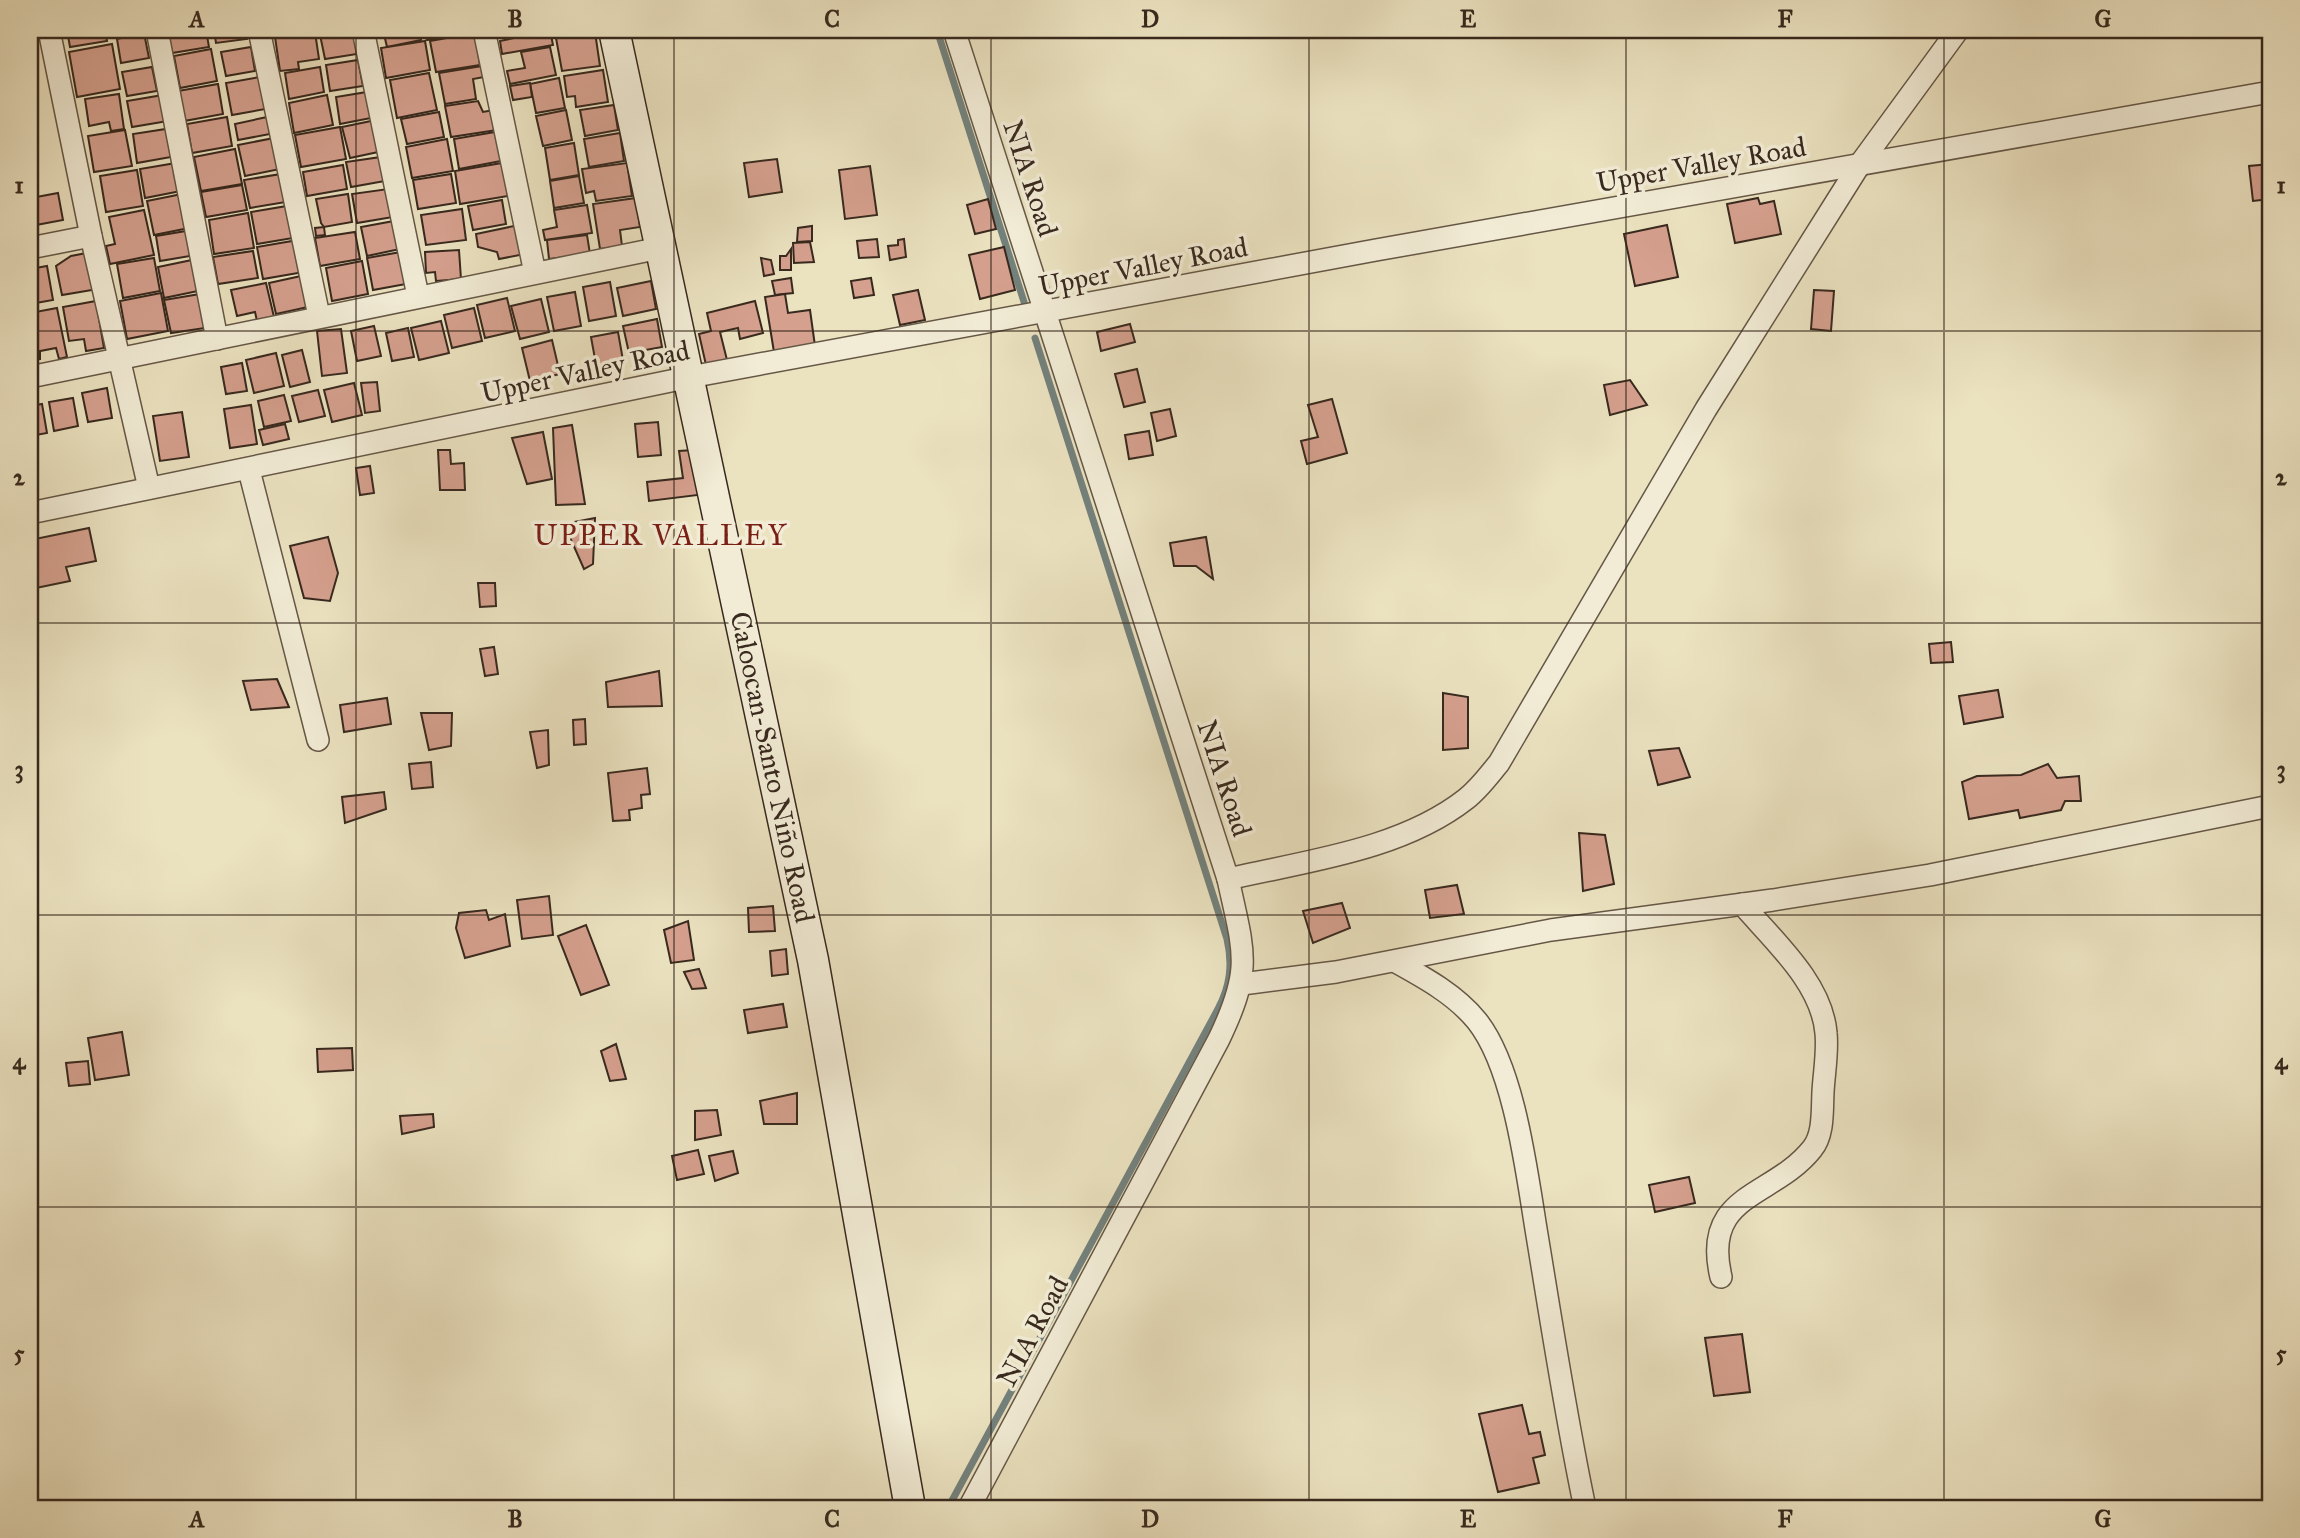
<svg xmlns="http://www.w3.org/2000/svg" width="2300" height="1538" font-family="'IM FELL Great Primer',serif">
<rect width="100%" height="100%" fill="#ebe2c0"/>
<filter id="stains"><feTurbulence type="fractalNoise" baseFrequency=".00286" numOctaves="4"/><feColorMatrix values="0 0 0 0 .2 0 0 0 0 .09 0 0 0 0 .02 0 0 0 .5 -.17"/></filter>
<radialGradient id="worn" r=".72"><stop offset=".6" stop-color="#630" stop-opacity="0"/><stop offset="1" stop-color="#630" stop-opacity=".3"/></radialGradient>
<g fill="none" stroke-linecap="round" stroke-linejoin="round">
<g stroke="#73817c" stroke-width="7">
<path d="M937 30 1025 305"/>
<path d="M948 1508 1218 1009C1230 986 1233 965 1227 939L1035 338"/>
</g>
</g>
<g fill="#d5a08e" stroke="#38291e" stroke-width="2">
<path d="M67 30H105L107 41 70 47Z"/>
<path d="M109 30H139L110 35Z"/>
<path d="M168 30H206L209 47 172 53Z"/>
<path d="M214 30H246L247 39 216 43Z"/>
<path d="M319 30H353L357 54 325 59Z"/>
<path d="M383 30H420L421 40 387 47Z"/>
<path d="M425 30H462V34L427 40Z"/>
<path d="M518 30H550L553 45 502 54 500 41 519 37Z"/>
<path d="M561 30H593V32L562 36Z"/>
<path d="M315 32 319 59 298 62 299 69 280 71 275 37Z"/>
<path d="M595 32 600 66 562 71 556 38Z"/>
<path d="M144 33 149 58 121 63 117 39Z"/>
<path d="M475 33 480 65 436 72 430 41Z"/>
<path d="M425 41 430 70 386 78 381 48Z"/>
<path d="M112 44 120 89 77 97 69 52Z"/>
<path d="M251 47 255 71 226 76 221 52Z"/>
<path d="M550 47 556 75 510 84 507 71 525 68 521 52Z"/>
<path d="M211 49 217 81 180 88 174 56Z"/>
<path d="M358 60 363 86 330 91 326 65Z"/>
<path d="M482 66 484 77 473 79 476 99 445 104 439 73Z"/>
<path d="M152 67 157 91 127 96 122 72Z"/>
<path d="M320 67 324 92 289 99 285 73Z"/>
<path d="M603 70 608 102 576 107 575 96 567 97 564 76Z"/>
<path d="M429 73 437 110 397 118 390 80Z"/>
<path d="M266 76 271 108 232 115 226 83Z"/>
<path d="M559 78 565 108 536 113 530 84Z"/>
<path d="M530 83 532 97 513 100 510 86Z"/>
<path d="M218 84 223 114 184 121 178 91Z"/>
<path d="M367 92 371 118 340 124 336 97Z"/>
<path d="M119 94 124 129 111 131 109 122 89 126 85 99Z"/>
<path d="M163 95 168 121 132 127 127 101Z"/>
<path d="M327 95 333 125 294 133 289 103Z"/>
<path d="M478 101 483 112 494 110 497 130 451 137 445 106Z"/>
<path d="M614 105 618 130 585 136 580 110Z"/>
<path d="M566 110 572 140 543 146 536 116Z"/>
<path d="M439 112 444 137 407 144 401 119Z"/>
<path d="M227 117 232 146 192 153 187 124Z"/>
<path d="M267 117 270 134 238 140 235 124Z"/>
<path d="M376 120 383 151 350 158 342 127Z"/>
<path d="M340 127 346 159 301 167 295 135Z"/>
<path d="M166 129 171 157 137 163 133 134Z"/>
<path d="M125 130 132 166 94 172 88 136Z"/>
<path d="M495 132 501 161 459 169 454 139Z"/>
<path d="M620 133 624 161 589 167 584 139Z"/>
<path d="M274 138 280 169 245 176 238 145Z"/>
<path d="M447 139 453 171 412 178 406 147Z"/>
<path d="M574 143 579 175 550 180 545 148Z"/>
<path d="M235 149 242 184 201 191 194 157Z"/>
<path d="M381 157 385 181 351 187 346 162Z"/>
<path d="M777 159 782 192 749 197 744 163Z"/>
<path d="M176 163 181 191 145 198 140 169Z"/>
<path d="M502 163 508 196 460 204 455 171Z"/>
<path d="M627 163 632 196 596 201 594 191 586 193 582 169Z"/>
<path d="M2270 164V199L2253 201 2249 166Z"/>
<path d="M343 165 347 189 307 196 303 172Z"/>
<path d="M870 166 877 215 845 219 839 170Z"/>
<path d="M137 170 143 206 106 212 100 176Z"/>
<path d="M281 174 286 202 250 208 244 180Z"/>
<path d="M451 174 456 203 418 209 413 180Z"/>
<path d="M579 176 584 203 554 208 550 181Z"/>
<path d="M242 185 247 210 206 217 201 192Z"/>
<path d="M388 189 393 217 357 223 352 194Z"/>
<path d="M58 193 63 220 36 225 31 198Z"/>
<path d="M182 194 189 228 154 235 147 201Z"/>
<path d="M348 194 352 222 324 227 321 223 316 199Z"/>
<path d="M636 198 640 227 620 230 622 246 600 249 593 204Z"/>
<path d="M1758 198 1760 204 1774 201 1781 234 1735 243 1727 204Z"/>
<path d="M988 199 996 229 975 234 967 205Z"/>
<path d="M502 200 506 224 473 230 468 206Z"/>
<path d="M587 205 592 233 545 240 543 230 557 227 554 210Z"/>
<path d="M287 206 293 238 257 244 251 212Z"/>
<path d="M462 209 466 240 426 245 421 215Z"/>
<path d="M144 210 154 255 110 264 106 246 115 244 109 217Z"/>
<path d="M248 213 254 248 214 254 209 220Z"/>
<path d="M394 221 400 249 367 256 361 227Z"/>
<path d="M519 225 525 254 499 259 497 252 478 247 476 234Z"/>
<path d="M1667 225 1678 277 1635 286 1624 234Z"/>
<path d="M812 226V241L797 242 798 228Z"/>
<path d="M324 227 325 235 316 236 315 228Z"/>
<path d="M186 231 190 256 160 261 156 236Z"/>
<path d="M355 232 360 259 320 266 315 238Z"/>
<path d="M587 235 590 254 549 259 547 240Z"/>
<path d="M877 239 879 257 859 258 857 241Z"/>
<path d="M904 239 906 257 890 260 888 246 898 245V240Z"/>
<path d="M298 240 304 272 263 279 257 247Z"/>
<path d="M810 242 814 262 794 263 793 243Z"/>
<path d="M1004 247 1015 290 980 299 969 255Z"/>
<path d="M791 249V270H780V256H786Z"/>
<path d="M459 250 461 279 436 281 435 272 426 273 425 252Z"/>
<path d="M253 251 258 278 218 284 213 257Z"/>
<path d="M92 252 98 289 62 295 56 266 71 256Z"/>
<path d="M401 252 406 284 373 290 367 258Z"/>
<path d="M154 258 160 291 123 298 117 264Z"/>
<path d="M761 258 771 260 774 274 764 276Z"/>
<path d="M192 260 198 291 164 298 158 267Z"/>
<path d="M362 261 368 294 332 301 326 268Z"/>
<path d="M47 266 53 300 30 304V269Z"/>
<path d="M301 276 308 307 276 314 269 283Z"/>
<path d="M791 278 793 293 775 295 772 281Z"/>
<path d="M871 278 874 295 854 298 851 281Z"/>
<path d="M651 281 656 309 623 316 617 288Z"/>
<path d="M610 282 616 316 589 321 583 287Z"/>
<path d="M266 283 274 317 257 321 255 312 237 316 231 290Z"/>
<path d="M918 290 925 320 900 325 893 295Z"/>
<path d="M1814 290 1834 291 1831 331 1811 329Z"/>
<path d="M575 292 581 326 554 331 547 297Z"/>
<path d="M161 293 168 331 127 339 120 301Z"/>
<path d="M200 294 205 328 171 333 164 300Z"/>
<path d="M785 294 788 313 810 310 815 346 774 352 765 297Z"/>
<path d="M507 298 515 331 485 338 477 305Z"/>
<path d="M541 299 549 332 520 339 511 306Z"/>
<path d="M96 301 104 348 86 351 84 339 69 341 63 307Z"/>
<path d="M755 301 763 333 740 339 738 328 720 332 727 360 706 365 699 334 711 331 707 313Z"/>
<path d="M57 308 67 357 59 359 56 348 35 352 30 327V313Z"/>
<path d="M474 308 482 341 452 348 444 315Z"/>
<path d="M657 319 662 347 629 353 623 326Z"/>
<path d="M441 321 449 353 419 360 411 328Z"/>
<path d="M1130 324 1135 342 1101 351 1097 332Z"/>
<path d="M374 326 381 356 357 361 351 331Z"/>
<path d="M408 328 414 357 392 361 386 333Z"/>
<path d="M341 329 347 373 322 376 317 331Z"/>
<path d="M618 332 624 366 597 370 591 337Z"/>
<path d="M30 338 34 353 40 352V359L30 360Z"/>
<path d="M552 340 560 374 530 381 522 348Z"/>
<path d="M302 350 310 382 290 387 282 355Z"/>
<path d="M276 353 284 386 254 393 246 360Z"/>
<path d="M242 363 247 391 226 394 221 367Z"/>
<path d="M1137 369 1145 402 1124 407 1115 374Z"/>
<path d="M1630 380 1647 405 1610 415 1604 385Z"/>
<path d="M377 382 380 411 365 413 361 383Z"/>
<path d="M354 383 362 415 332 422 324 390Z"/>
<path d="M107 388 112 418 88 422 82 393Z"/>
<path d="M318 390 325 416 299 422 292 396Z"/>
<path d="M284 395 291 421 264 427 258 401Z"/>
<path d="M73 398 78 426 54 431 49 402Z"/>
<path d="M1332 399 1347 453 1307 464 1301 441 1318 437 1308 405Z"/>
<path d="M42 404 47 433 30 436V406Z"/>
<path d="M251 405 257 444 230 448 224 409Z"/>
<path d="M1170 409 1176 436 1157 441 1151 413Z"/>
<path d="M182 412 189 457 160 461 153 416Z"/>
<path d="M658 422 661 455 638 457 635 424Z"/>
<path d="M285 424 289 439 263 445 259 430Z"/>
<path d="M572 425 585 504 556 505 553 428Z"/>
<path d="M1149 431 1153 455 1129 459 1125 435Z"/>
<path d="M543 432 552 479 527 484 512 438Z"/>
<path d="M438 450H450L451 464 464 463 465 490H440Z"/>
<path d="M693 450 698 495 649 501 647 482 683 478 679 451Z"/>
<path d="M370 466 374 493 360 495 356 468Z"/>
<path d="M595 518 593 564 584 569 564 524Z"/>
<path d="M89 528 96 561 66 567 70 581 31 589 30 540Z"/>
<path d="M328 537 338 573 330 601 304 598 290 546Z"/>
<path d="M1206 537 1213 579 1196 566H1174L1170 543Z"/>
<path d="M478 583H495L496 606 480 607Z"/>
<path d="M1951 642 1953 662 1931 663 1929 644Z"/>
<path d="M494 647 498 674 485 676 480 649Z"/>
<path d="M659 671 662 706 608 707 606 682Z"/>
<path d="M277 679 289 707 251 710 243 681Z"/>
<path d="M1998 690 2003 717 1964 724 1959 696Z"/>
<path d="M1443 693 1468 697V748L1443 750Z"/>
<path d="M387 698 391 724 344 732 340 705Z"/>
<path d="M421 713H452L451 746 429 750Z"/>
<path d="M585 719 586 744 574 745 573 720Z"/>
<path d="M548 730 549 765 537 768 530 732Z"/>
<path d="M1679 748 1690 777 1658 785 1649 751Z"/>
<path d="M431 762 433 787 412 789 409 764Z"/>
<path d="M2048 764 2057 778 2079 776 2081 801H2065L2061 810 2020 818 2018 810 1969 819 1962 782 1977 776 2021 775Z"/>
<path d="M647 768 650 794 641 795 642 808 629 810 630 820 613 821 608 773Z"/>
<path d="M384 792 386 809 345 823 342 797Z"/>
<path d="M1579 833 1605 835 1614 884 1583 891Z"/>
<path d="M1457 885 1464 914 1430 918 1425 890Z"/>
<path d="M549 896 553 935 522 939 517 900Z"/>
<path d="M1342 903 1350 928 1313 943 1303 911Z"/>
<path d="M773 906 775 931 749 932 748 908Z"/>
<path d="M486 910 489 920 505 914 510 946 465 958 456 928 459 913Z"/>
<path d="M688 921 694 960 671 963 664 930Z"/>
<path d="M586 925 609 985 581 995 558 936Z"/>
<path d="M786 949 788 974 772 976 770 951Z"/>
<path d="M699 969 706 988 692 989 684 972Z"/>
<path d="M783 1004 787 1027 748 1033 744 1010Z"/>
<path d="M122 1032 129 1075 95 1080 88 1038Z"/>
<path d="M616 1044 626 1079 610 1081 601 1051Z"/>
<path d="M352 1048 353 1070 318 1072 317 1049Z"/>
<path d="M88 1061 90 1084 69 1086 66 1063Z"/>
<path d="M797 1093V1124H764L760 1101Z"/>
<path d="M717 1110 721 1135 695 1140V1111Z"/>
<path d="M433 1114 434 1127 402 1134 400 1116Z"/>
<path d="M698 1150 704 1174 677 1180 672 1156Z"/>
<path d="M733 1151 738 1173 715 1181 709 1156Z"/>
<path d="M1689 1177 1695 1203 1655 1212 1649 1185Z"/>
<path d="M1742 1334 1750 1392 1714 1396 1705 1338Z"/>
<path d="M1522 1405 1529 1434 1540 1432 1545 1455 1533 1458 1539 1483 1498 1492 1479 1414Z"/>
</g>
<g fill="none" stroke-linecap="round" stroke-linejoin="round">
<g stroke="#655746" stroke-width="24">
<g id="street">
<path d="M49 30 91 236 149 488"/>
<path d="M157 30 217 339"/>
<path d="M259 30 319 316"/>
<path d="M363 30 418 296"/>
<path d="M484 30 535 273"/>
<path d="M954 30 1228 879C1244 953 1253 968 1219 1039L969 1508"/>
<path d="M30 248 91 236"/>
<path d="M30 377 660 248"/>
<path d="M249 470 318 740"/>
<path d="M30 513 690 377 1376 250 2270 92"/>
<path d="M1228 879C1306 861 1401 850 1466 799 1479 789 1489 775 1499 763L1706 409 1860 164 1958 30"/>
<path d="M1396 962C1425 978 1456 995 1477 1021 1515 1069 1527 1175 1537 1235 1552 1326 1566 1418 1585 1508"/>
<path d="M1242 984 1336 972 1551 930 1773 900 1930 875 2270 806"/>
<path d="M1721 1277C1701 1193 1773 1198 1812 1149 1824 1135 1822 1110 1823 1092 1824 1073 1828 1052 1826 1033 1822 983 1773 940 1742 904"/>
</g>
</g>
<g stroke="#38291e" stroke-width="33">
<path id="secondary" d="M614 30 813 960 910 1508"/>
</g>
<use href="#street" stroke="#f2ecd6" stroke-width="21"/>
<use href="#secondary" stroke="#f2ecd6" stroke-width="30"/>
</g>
<path fill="none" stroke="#38291e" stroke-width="2" stroke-opacity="0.55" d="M356 30V1508M674 30V1508M991 30V1508M1309 30V1508M1626 30V1508M1944 30V1508M30 331H2270M30 623H2270M30 915H2270M30 1207H2270"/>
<g text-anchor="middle" stroke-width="7" stroke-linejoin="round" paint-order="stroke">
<g font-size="28" fill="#38291e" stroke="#f2ecd6">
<text transform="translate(1701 164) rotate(-10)" y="10">Upper Valley Road</text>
<text transform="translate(1031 178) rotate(72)" y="10">NIA Road</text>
<text transform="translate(1143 266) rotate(-11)" y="10">Upper Valley Road</text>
<text transform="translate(585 371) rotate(-12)" y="10">Upper Valley Road</text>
<text transform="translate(773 767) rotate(78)" y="10">Caloocan-Santo Niño Road</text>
<text transform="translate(1225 778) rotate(72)" y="10">NIA Road</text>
<text transform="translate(1032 1331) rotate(-62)" y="10">NIA Road</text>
</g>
<g font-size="30" letter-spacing="2" fill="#7a1f14" stroke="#f2ecd6">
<text x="661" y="545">UPPER VALLEY</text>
</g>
</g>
<rect width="2300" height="1538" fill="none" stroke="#ebe2c0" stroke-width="77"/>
<rect x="38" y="38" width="2224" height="1462" fill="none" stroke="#38291e" stroke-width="2.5"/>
<g font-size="23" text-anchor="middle" font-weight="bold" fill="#38291e">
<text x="197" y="27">A</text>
<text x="515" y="27">B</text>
<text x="832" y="27">C</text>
<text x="1150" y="27">D</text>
<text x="1468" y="27">E</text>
<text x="1785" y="27">F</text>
<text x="2103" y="27">G</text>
<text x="19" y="193">1</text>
<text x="2281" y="193">1</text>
<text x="19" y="485">2</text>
<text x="2281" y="485">2</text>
<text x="19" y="777">3</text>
<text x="2281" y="777">3</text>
<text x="19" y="1069">4</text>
<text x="2281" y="1069">4</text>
<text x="19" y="1361">5</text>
<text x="2281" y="1361">5</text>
<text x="197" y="1527">A</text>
<text x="515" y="1527">B</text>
<text x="832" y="1527">C</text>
<text x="1150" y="1527">D</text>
<text x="1468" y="1527">E</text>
<text x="1785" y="1527">F</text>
<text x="2103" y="1527">G</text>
</g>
<rect width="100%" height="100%" filter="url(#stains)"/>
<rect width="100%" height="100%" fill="url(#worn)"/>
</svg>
